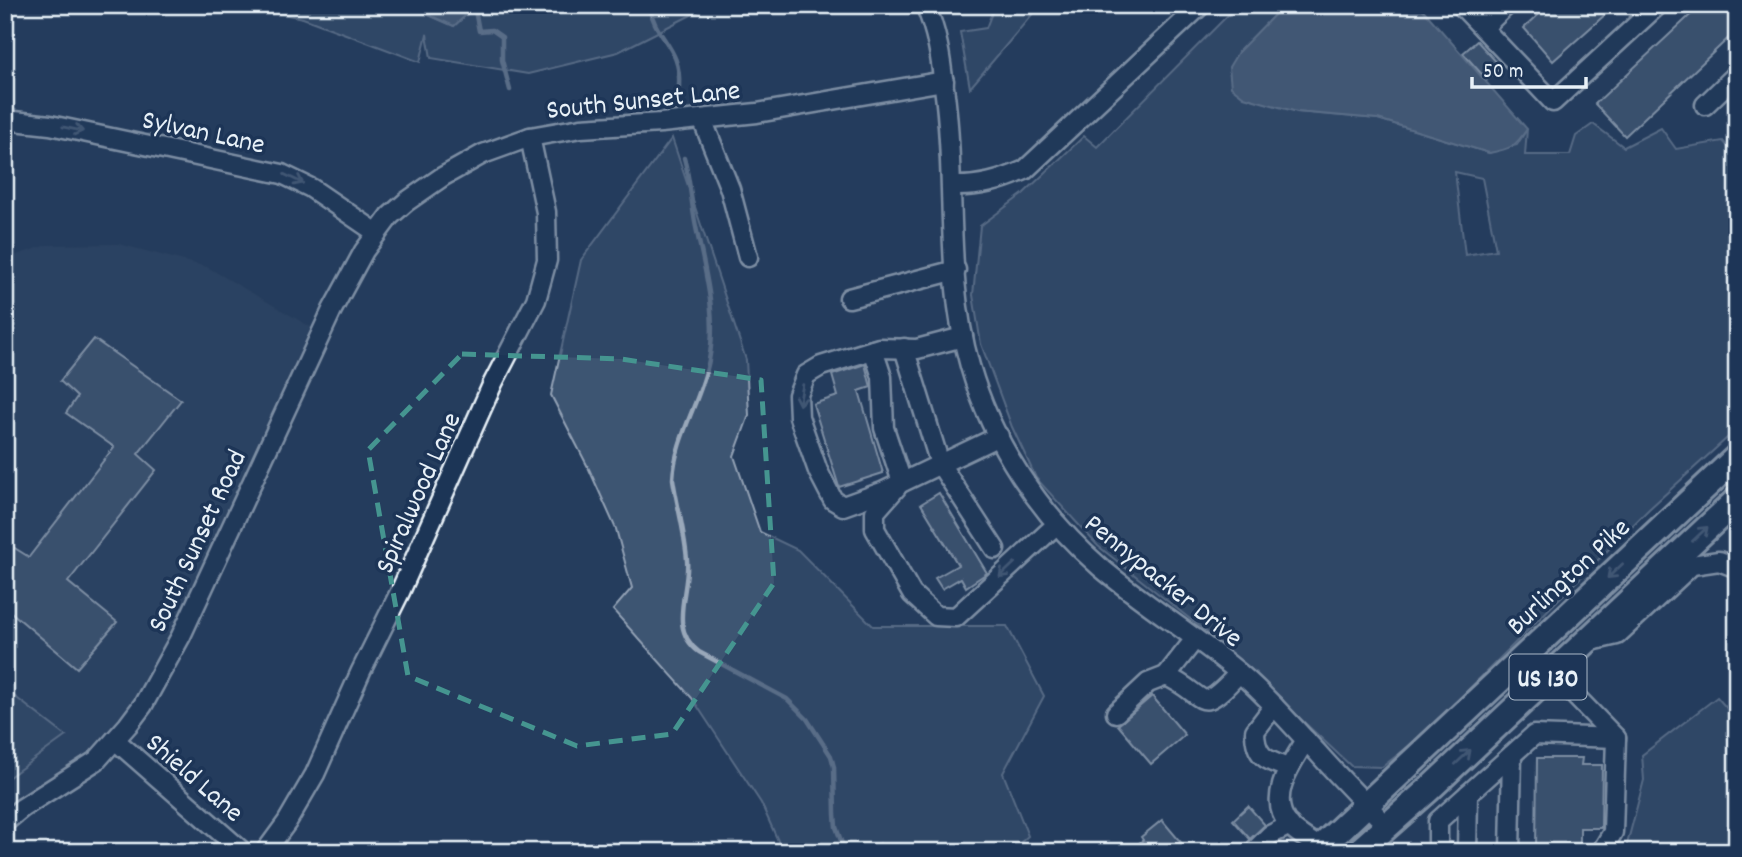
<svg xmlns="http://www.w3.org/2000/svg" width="1742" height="857" font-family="Dekko,sans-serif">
<rect width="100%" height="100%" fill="#253d5d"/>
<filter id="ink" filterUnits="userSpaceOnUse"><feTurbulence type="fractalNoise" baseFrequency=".0143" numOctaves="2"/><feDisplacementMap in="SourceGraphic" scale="14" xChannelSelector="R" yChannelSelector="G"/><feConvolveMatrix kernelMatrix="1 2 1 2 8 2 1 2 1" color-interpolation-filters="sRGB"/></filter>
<g filter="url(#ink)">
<path fill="#334a68" d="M119 244 207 267 321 333 128 725 5 823V259L47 245Z"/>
<g fill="#3e5472" stroke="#93a2b5" stroke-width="2" fill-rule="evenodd">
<path d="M236 5H406L454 26 477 5H711L618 52 528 74 431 58 427 34 420 62 303 18Z"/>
<path d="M995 5H1040L970 88 960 32 986 28Z"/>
<path d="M1238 5H1284L1238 52 1297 112 1378 119 1489 153 1517 145 1527 129 1525 155H1570L1576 136 1593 124 1624 147 1661 128 1676 149 1723 141 1737 157V429L1649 509 1423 735 1382 767 1351 766 1214 638 1098 546 1036 478 1012 427 981 344 973 295 980 226 1023 194 1084 136 1097 147ZM1455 172 1482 178 1496 250 1465 255Z"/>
<path d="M672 138 746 360 749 415 734 456 760 532 798 550 873 626H1007L1044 696 1003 773 1028 836 1010 852H890L880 843 865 852H783L761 803 692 698 613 610 632 588 616 529 589 469 551 395 581 260Z"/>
<path d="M5 689 66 736 5 780Z"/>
<path d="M1717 697 1737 720V852H1625L1644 780 1642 755Z"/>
</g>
<g fill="#657890" stroke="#99a8ba" stroke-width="2">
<path d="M406 5H477L454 26Z"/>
<path d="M1284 5H1419L1527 129C1515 147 1511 149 1489 153L1378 119 1297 112 1244 97 1231 87 1229 67 1238 52Z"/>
</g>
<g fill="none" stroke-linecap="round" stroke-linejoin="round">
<g stroke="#99a8ba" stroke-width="4.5">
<path d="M474 5 479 31 492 30 502 37V60L510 90"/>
<path d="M649 5C655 40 682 46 679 87"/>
<path d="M684 158C690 179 691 200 695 222 704 268 718 313 709 360 701 401 675 437 673 479 677 506 685 533 687 560 690 592 667 628 699 652L787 699 807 719 831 756 834 767 835 814 836 827 845 852"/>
</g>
</g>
<g fill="#536782" stroke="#e8f1f8" stroke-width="2">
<path d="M1549 5H1616L1553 61 1524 28Z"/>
<path d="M1701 5H1737V30L1625 136 1595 104Z"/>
<path d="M1477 41 1501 67 1487 80 1463 53Z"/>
<path d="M94 339 181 400 138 454 156 470 68 582 117 622 77 668 5 607V542L29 557 114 447 66 413 77 397 60 381Z"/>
<path d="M865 364 871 387 859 391 883 473 839 487 813 404 838 396 832 375Z"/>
<path d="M939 493 987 573 966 587 961 578 942 589 935 578 958 565 921 504Z"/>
<path d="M1152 696 1185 735 1151 764 1118 725Z"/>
<path d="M1537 758H1582L1581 765H1602L1601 828H1580V852H1536Z"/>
<path d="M1248 806 1265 825 1250 839 1233 820Z"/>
<path d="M1162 820 1189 852H1128L1143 840 1141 837Z"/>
</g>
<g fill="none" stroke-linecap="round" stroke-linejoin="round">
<g stroke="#e8f1f8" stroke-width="23">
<g id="minor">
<path d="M925 5C937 31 941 59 944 87 957 179 944 276 970 366 992 443 1040 515 1100 567 1146 606 1198 637 1243 676 1270 699 1293 727 1317 752 1339 777 1363 801 1386 825"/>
<path d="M1461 5 1553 102 1658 5"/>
<path d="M1483 28 1507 5"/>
<path d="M1705 105 1737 74"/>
<path d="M702 119 730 189 748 257"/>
<path d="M5 120 50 125 282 174 311 188 377 233"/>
<path d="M952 186C979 187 1000 181 1025 170L1201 5"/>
<path d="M849 298 956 270"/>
<path d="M963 337 917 349 879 348 821 366 806 375 798 395 799 417 818 471 833 500 843 506 882 492 999 436"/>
<path d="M904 348 940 464 995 549"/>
<path d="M873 350 882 377 884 428 902 482"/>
<path d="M897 487 875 512V529L912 594 936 616 956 617 1057 524"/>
<path d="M1587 642 1617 635 1692 565 1719 561 1737 568"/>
<path d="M1552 672 1616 738 1613 832 1601 852"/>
<path d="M1166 676 1195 639"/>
<path d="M1274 706 1255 731C1255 757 1266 760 1288 768"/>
<path d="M1116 713 1148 683 1166 676C1209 695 1196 719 1239 673"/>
<path d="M115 740 243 852"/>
<path d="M1306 740C1291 764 1266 798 1289 825 1297 834 1311 841 1320 848"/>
<path d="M5 822 22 808 97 760 128 725 143 705 181 636 332 310 364 251 390 216 406 202 442 177 483 154 530 137 581 128 661 123 757 113 944 81"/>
<path d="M265 852 287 822 315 774 361 671 400 592 493 383 536 300 547 260 546 212 530 137"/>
<path d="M1253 852 1270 835 1290 825"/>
<path d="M1448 852 1438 851V821L1534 735 1616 738"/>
<path d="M1467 852 1468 794"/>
<path d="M1510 852 1512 755"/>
</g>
</g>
<g stroke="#e8f1f8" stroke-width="30">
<g id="highway">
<path d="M1316 852 1737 457"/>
<path d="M1358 852 1428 790 1737 500"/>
</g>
</g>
<use href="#minor" stroke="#1d3557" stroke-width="18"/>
<use href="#highway" stroke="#1d3557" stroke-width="24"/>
</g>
<defs><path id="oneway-shaft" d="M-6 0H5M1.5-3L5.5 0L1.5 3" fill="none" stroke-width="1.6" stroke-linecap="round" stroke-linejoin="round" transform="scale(1.75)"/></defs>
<g stroke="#64778f">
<use href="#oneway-shaft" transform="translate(73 129) rotate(12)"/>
<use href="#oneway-shaft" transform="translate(294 179) rotate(26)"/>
<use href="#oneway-shaft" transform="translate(801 395) rotate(100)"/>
<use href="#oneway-shaft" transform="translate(1700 534) rotate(-43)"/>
<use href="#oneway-shaft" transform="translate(1007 570) rotate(137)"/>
<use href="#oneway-shaft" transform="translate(1615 571) rotate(137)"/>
<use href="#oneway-shaft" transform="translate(1463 757) rotate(-43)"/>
</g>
</g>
<path d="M0 0H1742V857H0ZM462 354 621 359 761 380 774 583 672 734 577 746 408 676 368 450Z" fill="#253d5d" fill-opacity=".55" fill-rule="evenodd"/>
<path fill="none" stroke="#459590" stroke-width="5" stroke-dasharray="14 9" stroke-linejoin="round" d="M462 354 621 359 761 380 774 583 672 734 577 746 408 676 368 450Z"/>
<g text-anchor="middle" stroke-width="7" stroke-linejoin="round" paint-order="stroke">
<rect fill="#1d3557" stroke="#abb9c8" stroke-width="2" x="1509.5" y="654.5" width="77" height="45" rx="5"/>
<g font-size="26" font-weight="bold" fill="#e8f1f8">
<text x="1548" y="686">US 130</text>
</g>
<g font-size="28" fill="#e8f1f8" stroke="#1d3557">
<text transform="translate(643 98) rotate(-6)" y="10">South Sunset Lane</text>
<text transform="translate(204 130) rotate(12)" y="10">Sylvan Lane</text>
<text transform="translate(416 492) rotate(-66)" y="10">Spiralwood Lane</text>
<text transform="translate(195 540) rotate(-65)" y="10">South Sunset Road</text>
<text transform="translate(1567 575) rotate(-43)" y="10">Burlington Pike</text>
<text transform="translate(1165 579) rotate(39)" y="10">Pennypacker Drive</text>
<text transform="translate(196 776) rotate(41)" y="10">Shield Lane</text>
</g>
</g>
<rect width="1742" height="857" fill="none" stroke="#1d3557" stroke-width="28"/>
<rect x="14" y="14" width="1714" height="829" fill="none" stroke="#e8f1f8" stroke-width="2.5" filter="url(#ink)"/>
<path d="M1472 77v10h114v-10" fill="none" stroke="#e8f1f8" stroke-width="3.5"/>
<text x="1483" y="77" font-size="21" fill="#e8f1f8" stroke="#1d3557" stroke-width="5" paint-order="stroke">50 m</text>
</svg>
